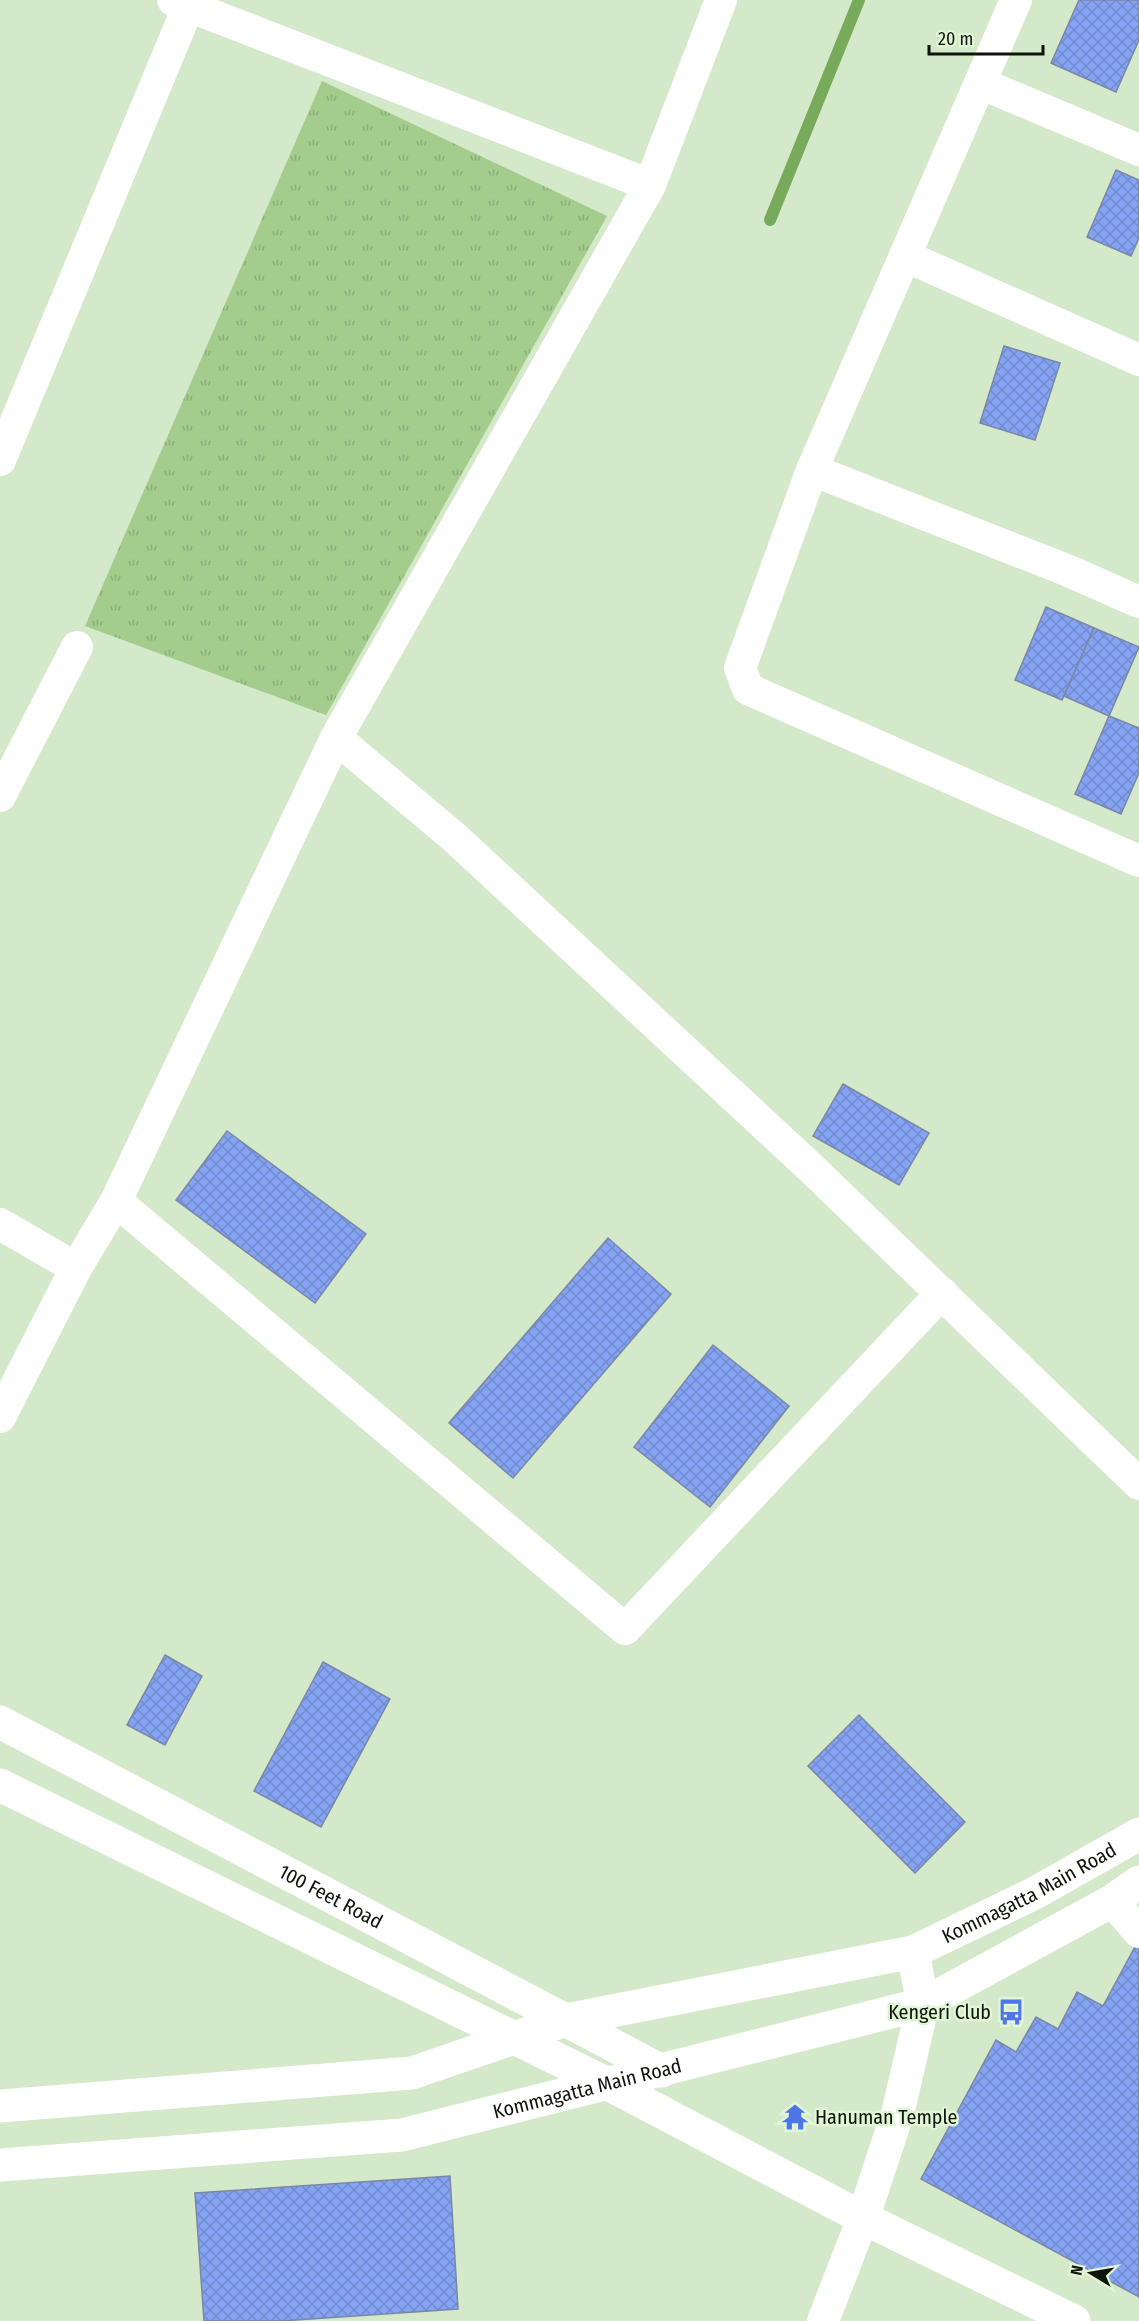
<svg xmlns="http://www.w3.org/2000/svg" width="1139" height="2321" font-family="'Fira Sans Condensed',sans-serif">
<defs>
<pattern id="grass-tufts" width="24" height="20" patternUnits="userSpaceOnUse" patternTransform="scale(1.5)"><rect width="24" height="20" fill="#a3cc8d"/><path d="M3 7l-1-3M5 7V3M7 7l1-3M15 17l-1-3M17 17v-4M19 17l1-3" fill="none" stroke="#8bae78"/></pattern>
<pattern id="building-cross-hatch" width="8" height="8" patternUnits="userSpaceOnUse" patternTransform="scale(1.5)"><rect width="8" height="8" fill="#84a3f2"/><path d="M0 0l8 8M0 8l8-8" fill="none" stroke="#718bce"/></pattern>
</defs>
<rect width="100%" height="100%" fill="#d4e9c9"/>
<path fill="url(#grass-tufts)" d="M322 81 607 216 326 715 85 626Z"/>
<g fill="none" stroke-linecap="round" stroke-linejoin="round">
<path stroke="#78aa5b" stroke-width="12" d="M770 220 859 0"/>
</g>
<g fill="url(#building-cross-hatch)" stroke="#7b87a5" stroke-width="1.5">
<path d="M1079 0H1139V40L1116 92 1051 63Z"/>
<path d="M1116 170 1139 180V238L1131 256 1087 237Z"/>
<path d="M1004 346 1060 363 1035 440 980 423Z"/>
<path d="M1046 607 1094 628 1062 700 1015 680Z"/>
<path d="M1094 628 1139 647 1109 716 1064 696Z"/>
<path d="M1109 716 1139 728V773L1121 814 1075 794Z"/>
<path d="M843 1084 929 1133 899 1185 813 1136Z"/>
<path d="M227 1131 366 1234 315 1303 176 1200Z"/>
<path d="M608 1238 671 1294 513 1478 449 1423Z"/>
<path d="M713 1345 789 1406 710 1507 634 1447Z"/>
<path d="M165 1655 202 1676 165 1745 127 1725Z"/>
<path d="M323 1662 390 1699 321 1827 254 1791Z"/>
<path d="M859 1715 965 1822 915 1873 808 1766Z"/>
<path d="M1137 1943 1139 1944V2297L921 2179 996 2040 1016 2052 1036 2017 1058 2029 1077 1992 1103 2006Z"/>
<path d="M450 2176 458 2309 281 2321H204L195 2193Z"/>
</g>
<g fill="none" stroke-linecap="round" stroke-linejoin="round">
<g stroke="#fff" stroke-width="32">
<path d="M173 0 650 185"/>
<path d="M1016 0 812 470 740 668 748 689 1139 861"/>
<path d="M980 83 1139 150"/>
<path d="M905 256 1139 360"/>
<path d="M0 460 191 0"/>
<path d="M812 470 1069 571 1139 602"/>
<path d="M336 738 455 838 811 1168 1139 1484"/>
<path d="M0 796 77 647"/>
<path d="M116 1201 625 1629 942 1293"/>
<path d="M0 1224 76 1268"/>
<path d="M0 1417 76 1268 116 1201 336 738 650 185 721 0"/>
<path d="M1112 1901 1139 1932"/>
<path d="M823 2321 863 2218"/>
</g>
<path stroke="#fff" stroke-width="33" d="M608 2084 863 2218 1074 2321"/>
<g stroke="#fff" stroke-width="33">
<path id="s1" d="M0 1722 662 2071"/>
<path d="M0 1785 608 2084"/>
<path id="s2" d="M0 2106 412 2073 566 2020 913 1952 1035 1893 1139 1834"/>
<path id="s3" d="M0 2165 402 2135 923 2004 1112 1901 1139 1882"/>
<path d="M863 2218 898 2112 923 2004 913 1952"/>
</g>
</g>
<defs>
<g id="bus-bare" transform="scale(2.07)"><path d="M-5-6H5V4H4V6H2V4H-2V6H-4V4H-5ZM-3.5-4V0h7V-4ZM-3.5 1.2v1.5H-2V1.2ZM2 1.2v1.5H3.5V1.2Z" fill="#4e75e9" stroke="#e1f6d6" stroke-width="2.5" paint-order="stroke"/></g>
<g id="temple-bare" transform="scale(2.07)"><path d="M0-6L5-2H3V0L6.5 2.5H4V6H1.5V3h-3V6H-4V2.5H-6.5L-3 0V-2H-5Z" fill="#4e75e9" stroke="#e1f6d6" stroke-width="2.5" paint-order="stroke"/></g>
</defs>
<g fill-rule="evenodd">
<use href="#bus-bare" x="1011" y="2012"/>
<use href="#temple-bare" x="795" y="2117"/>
</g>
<g text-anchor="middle" stroke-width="5" stroke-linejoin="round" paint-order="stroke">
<g font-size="20" fill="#0d1409" stroke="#e1f6d6">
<text dy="7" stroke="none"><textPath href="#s2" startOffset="1060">Kommagatta Main Road</textPath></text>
<text dy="7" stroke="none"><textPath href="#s1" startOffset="374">100 Feet Road</textPath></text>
<text dy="7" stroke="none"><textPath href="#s3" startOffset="594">Kommagatta Main Road</textPath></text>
</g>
<g font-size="20" fill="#0d1409" stroke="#e1f6d6" text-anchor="end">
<text x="991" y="2019">Kengeri Club</text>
<text x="815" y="2124" text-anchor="start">Hanuman Temple</text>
</g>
</g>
<g transform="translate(1091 2273) rotate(281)" stroke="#e1f6d6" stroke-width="4.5" paint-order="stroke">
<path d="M0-4.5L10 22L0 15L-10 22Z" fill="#0d1409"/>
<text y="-9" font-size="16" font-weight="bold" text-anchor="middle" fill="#0d1409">N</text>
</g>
<path d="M929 45v9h114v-9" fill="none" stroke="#0d1409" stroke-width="3"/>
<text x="938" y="45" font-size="18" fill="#0d1409" stroke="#e1f6d6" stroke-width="4.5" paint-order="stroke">20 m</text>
</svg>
